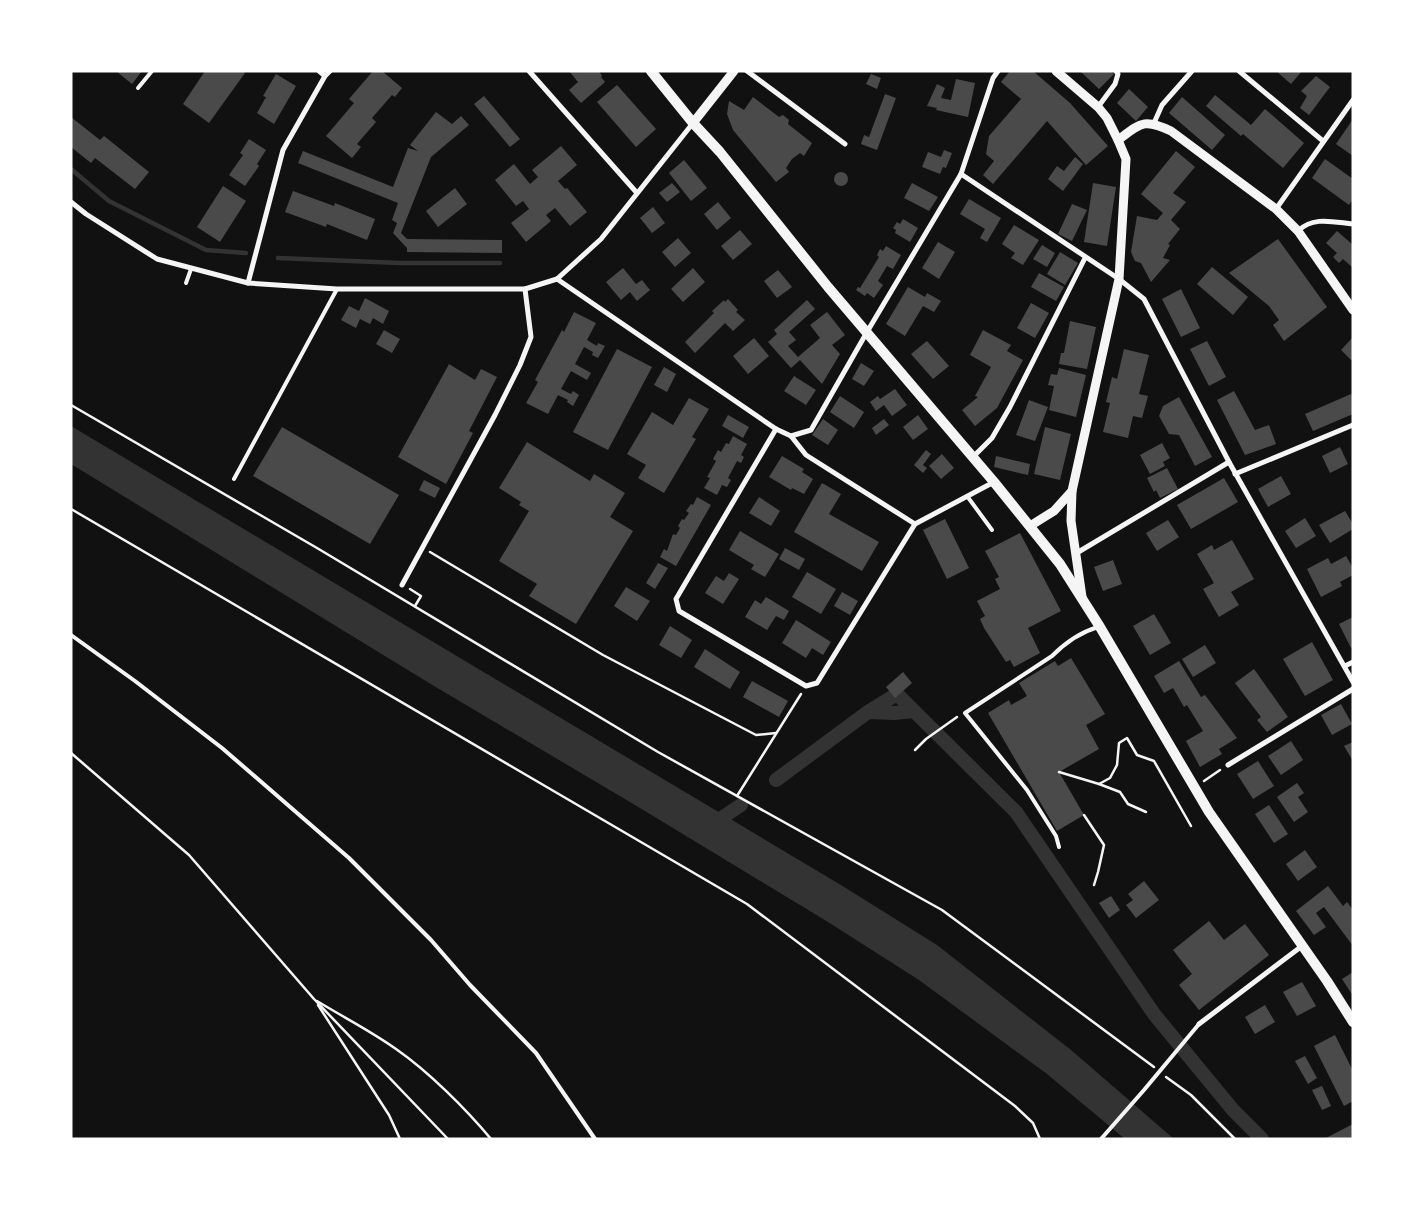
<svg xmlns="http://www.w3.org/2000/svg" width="1424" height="1210" font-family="Rubik,sans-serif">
<rect width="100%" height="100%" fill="#111"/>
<path fill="#333" d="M71 426 841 885 937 945 1071 1050 1174 1139H1125L1047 1074 919 980 828 922 635 805 434 686 71 464Z"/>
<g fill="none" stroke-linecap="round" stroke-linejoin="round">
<g stroke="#333" stroke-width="4.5">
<path d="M71 169 109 201 206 250 246 253"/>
<path d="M278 258 400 263H500"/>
</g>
<g stroke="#333" stroke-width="14">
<path d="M868 712 897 694 914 711"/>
<path d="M776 780 868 712 894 713 914 711 1016 812 1154 1014 1233 1110 1262 1139"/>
<path d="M708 827 741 805"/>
</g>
</g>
<g fill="#4a4a4a">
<path d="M116 71H142L132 84Z"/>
<path d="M205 71H242L245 73 209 123 183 104Z"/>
<path d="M373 71H382L402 88 395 97 392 95 372 118 376 122 357 144 361 147 352 158 326 136 354 103 349 99Z"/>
<path d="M569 71H599L602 76 601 77 605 82 581 103 569 90 578 82Z"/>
<path d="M1010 71H1033L1070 103 1108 146 1086 165 1047 121 993 184 983 175 994 161 986 154 989 136 1021 99 1001 82Z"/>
<path d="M1080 71H1110L1114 74 1099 89Z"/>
<path d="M1276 71H1302L1291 84Z"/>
<path d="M276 74 296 86 274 124 257 113 266 97 263 96Z"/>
<path d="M871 74 881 78 877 89 866 84Z"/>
<path d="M1316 76 1330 87 1309 115 1300 108 1307 96 1301 91Z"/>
<path d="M956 79 975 83 968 117 936 110 937 108 927 106 937 84 945 88 941 98 951 100Z"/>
<path d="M617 85 656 129 636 147 597 102Z"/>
<path d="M1129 89 1148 107 1136 121 1117 103Z"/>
<path d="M885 94 896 98 877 150 861 144 864 135 869 137Z"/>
<path d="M1215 95 1251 125 1265 109 1304 143 1283 168 1243 134 1241 136 1206 106Z"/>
<path d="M484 96 520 139 510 147 474 104Z"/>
<path d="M753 97 779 117 783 115 789 120 788 124 812 143 804 156 800 153 792 159 786 168 789 172 776 182 733 130 727 114 729 101 744 110Z"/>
<path d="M1182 97 1225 135 1212 150 1169 113Z"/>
<path d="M436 112 452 124 461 116 469 125 431 157 401 233 407 239 502 240V253L407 252V248L393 233 397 223 392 220 398 203 298 163 303 151 393 187 408 148 418 151 410 145Z"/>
<path d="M71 117 100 140 104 136 149 172 135 189 95 158 91 163 71 147Z"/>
<path d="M1353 119V156L1336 144Z"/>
<path d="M249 139 266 150 257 164 259 166 245 186 229 175 243 155 240 153Z"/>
<path d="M561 146 577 165 558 181 565 189 567 188 587 212 570 226 555 208 546 215 551 221 526 242 511 223 529 209 523 201 516 206 495 180 514 164 530 184 538 177 532 170Z"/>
<path d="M944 150 952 153 946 168 943 167 940 174 922 167 928 152 941 157Z"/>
<path d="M1176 151 1195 167 1173 193 1186 202 1171 220 1180 229 1168 244 1170 245 1163 258 1170 260 1151 282 1141 263 1135 261 1131 252 1137 216 1157 220 1163 213 1141 194Z"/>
<path d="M1075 157 1083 164 1063 191 1048 179 1057 166 1064 171Z"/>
<path d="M1325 159 1353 179V199L1349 205 1312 178Z"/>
<path d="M684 160 707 188 691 201 669 173Z"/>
<circle cx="841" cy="179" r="7"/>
<path d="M672 183 680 192 667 202 659 193Z"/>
<path d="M912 183 938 197 929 211 904 198Z"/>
<path d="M1093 183 1116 187 1107 246 1084 242Z"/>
<path d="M223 186 246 201 220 242 197 227Z"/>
<path d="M455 188 467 204 438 227 426 211Z"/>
<path d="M293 191 334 206 335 203 375 219 367 240 327 224 326 227 285 212Z"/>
<path d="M969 199 1001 218 987 242 980 238 985 229 960 214Z"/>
<path d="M718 202 731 218 717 230 704 214Z"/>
<path d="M1072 204 1087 210 1072 241 1058 234Z"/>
<path d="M653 207 665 223 652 233 640 218Z"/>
<path d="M903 219 918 228 910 242 895 233 896 230 893 228 897 222 900 224Z"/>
<path d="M1014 225 1039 240 1023 265 1011 258 1015 253 1002 244Z"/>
<path d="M740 230 752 244 733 260 721 246Z"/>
<path d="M1337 231 1353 245V268L1343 259 1339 263 1333 257 1337 253 1326 243Z"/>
<path d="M678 238 691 253 675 267 662 252Z"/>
<path d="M1278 239 1327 307 1284 341 1273 325 1279 320 1269 306 1229 273Z"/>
<path d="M938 242 955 252 939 279 922 268Z"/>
<path d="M1042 245 1055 253 1047 267 1033 259Z"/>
<path d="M886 246 901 255 893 269 887 266 878 281 883 285 874 298 867 293 865 296 856 290 858 287 860 288 879 257 877 255 880 249 883 251Z"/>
<path d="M1060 252 1078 263 1065 285 1047 274Z"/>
<path d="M1212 267 1248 297 1233 315 1197 284Z"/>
<path d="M623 268 636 284 642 280 650 290 637 301 630 292 621 300 606 282Z"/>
<path d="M693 268 705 282 683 302 671 289Z"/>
<path d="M778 270 792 287 777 298 764 281Z"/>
<path d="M1039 273 1064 287 1056 301 1031 287Z"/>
<path d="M908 287 925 297 927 293 941 301 934 312 923 306 905 336 886 324Z"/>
<path d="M1181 289 1200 328 1181 337 1162 299Z"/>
<path d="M365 298 389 311 383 324 373 318 370 324 360 319 356 328 341 320 349 306 359 311Z"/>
<path d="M728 299 738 310 736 312 745 320 733 331 725 323 695 353 685 342 714 313 712 311 724 300 725 302Z"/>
<path d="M807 300 815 309 789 332 796 340 788 346 798 357 820 338 810 325 827 312 845 335 832 345 840 354 822 384 800 360 791 368 768 342 777 334 774 330Z"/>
<path d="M1031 303 1049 313 1035 338 1017 328Z"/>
<path d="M574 312 596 323 587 340 597 346 598 343 605 346 598 358 592 355 593 352 584 347 575 364 591 373 587 380 571 371 561 389 571 394 573 391 579 395 573 406 567 402 568 400 558 395 548 414 526 403 538 382 535 380 562 330 564 332Z"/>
<path d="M1070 321 1096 327 1087 369 1059 364 1061 353H1064Z"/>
<path d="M384 330 400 339 392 353 376 344Z"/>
<path d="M983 330 1011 345 1007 351 1023 360 997 408 975 426 962 410 978 397 975 396 991 367 970 355Z"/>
<path d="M1353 337V358L1351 360 1341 350Z"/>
<path d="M754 338 769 356 748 374 733 356Z"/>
<path d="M927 341 949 366 933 379 911 354Z"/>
<path d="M1207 341 1226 377 1209 386 1190 349Z"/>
<path d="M617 349 652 367 608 450 573 432Z"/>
<path d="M1124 349 1149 355 1139 394 1148 396 1142 418 1133 416 1128 438 1103 432 1110 403 1106 402 1112 377 1117 379Z"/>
<path d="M861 363 874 371 864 386 852 379Z"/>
<path d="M449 364 475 380 481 369 497 377 469 431 473 433 446 484 398 457Z"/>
<path d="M664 367 676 374 667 392 654 385Z"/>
<path d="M1059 368 1086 375 1076 417 1049 410 1054 386 1048 385 1051 374 1057 375Z"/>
<path d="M794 376 816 390 806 405 784 391Z"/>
<path d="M895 389 907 405 892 416 884 405 876 411 870 402 878 396 880 399Z"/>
<path d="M1234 391 1255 430 1269 425 1276 444 1245 455 1217 400Z"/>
<path d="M1351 394 1353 397V414L1313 431 1305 414Z"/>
<path d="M840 396 864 412 854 428 830 412Z"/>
<path d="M1179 397 1212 457 1195 466 1179 435 1169 434 1159 416 1163 406Z"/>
<path d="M689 398 709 409 692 437 696 439 664 493 638 478 646 465 627 454 652 412 673 425Z"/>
<path d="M1029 400 1048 407 1035 441 1016 435Z"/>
<path d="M728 415 749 427 743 438 722 426Z"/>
<path d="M918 415 928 429 913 440 903 427Z"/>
<path d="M823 419 838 430 828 445 812 435Z"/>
<path d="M884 419 889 425 876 435 872 428Z"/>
<path d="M282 427 399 495 370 544 253 476Z"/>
<path d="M1045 427 1071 434 1060 480 1034 474Z"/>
<path d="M733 436 747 444 741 455 744 457 741 463 737 461 728 478 731 480 727 487 722 485 717 495 704 488 710 478 707 477 716 461 713 459 718 450 721 452 726 443 729 444Z"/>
<path d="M527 442 590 481 594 474 625 493 610 517 633 531 576 624 529 596 537 584 499 561 529 511 519 505 521 502 499 488Z"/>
<path d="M1162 443 1170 458 1163 462 1165 466 1150 474 1140 455Z"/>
<path d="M1340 447 1348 464 1330 473 1322 456Z"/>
<path d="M926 450 931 454 923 465 927 468 923 473 914 465Z"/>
<path d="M942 454 954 468 941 479 929 466Z"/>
<path d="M782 456 804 469 802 472 813 479 804 494 792 488 791 490 769 477Z"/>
<path d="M996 456 1030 464 1028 475 994 467Z"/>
<path d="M1167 468 1178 489 1160 498 1156 490 1154 492 1147 478Z"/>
<path d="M1281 476 1291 494 1268 507 1258 489Z"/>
<path d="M1224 478 1238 502 1191 529 1177 505Z"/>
<path d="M424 480 440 488 435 498 419 490Z"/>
<path d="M822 483 841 494 829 514 879 542 862 571 794 532Z"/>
<path d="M697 497 711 505 676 566 660 557 664 549 667 551 673 534 676 535 680 528 678 526 682 519 684 520 689 513 686 511 691 504 693 505Z"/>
<path d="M759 497 780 511 771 526 749 513Z"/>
<path d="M1345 511 1353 524V529L1330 543 1319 525Z"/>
<path d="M1305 518 1316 536 1296 548 1285 531Z"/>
<path d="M945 519 969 568 947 579 923 530Z"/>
<path d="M1168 520 1179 537 1157 551 1146 533Z"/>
<path d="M740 531 779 554 765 577 751 569 754 565 729 550Z"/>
<path d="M1020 533 1061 611 1028 628 1040 653 1014 667 1010 660 1006 662 984 628 980 619 985 616 977 601 1000 589 995 579 999 577 985 551Z"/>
<path d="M1232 540 1254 579 1231 592 1239 605 1219 617 1203 589 1214 583 1197 554 1212 545 1214 550Z"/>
<path d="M785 548 805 559 799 570 779 559Z"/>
<path d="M1346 556 1353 568V575L1340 582 1342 586 1321 597 1307 569 1328 558 1331 564Z"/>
<path d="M1113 560 1122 584 1103 591 1094 567Z"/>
<path d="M658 563 668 568 655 589 646 583Z"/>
<path d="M807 572 836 589 821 614 792 597Z"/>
<path d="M729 573 739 579 723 604 705 593 716 576 724 581Z"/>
<path d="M626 587 650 601 637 621 614 606Z"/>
<path d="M842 592 858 601 850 615 834 606Z"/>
<path d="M766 597 789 611 784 620 776 616 767 630 745 617 755 600 761 604Z"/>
<path d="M1154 614 1171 643 1150 655 1133 626Z"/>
<path d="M1353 617V647L1351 648 1339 624Z"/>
<path d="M796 620 831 642 823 655 812 648 806 658 782 643Z"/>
<path d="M670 626 692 640 681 658 659 645Z"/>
<path d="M1312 642 1333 680 1305 696 1283 659Z"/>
<path d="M1205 645 1216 663 1193 677 1182 659Z"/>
<path d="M705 649 740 672 730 689 694 667Z"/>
<path d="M1071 658 1105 714 1086 725 1099 749 1059 772 1084 815 1057 831 988 713 1009 700 1011 705 1027 696 1019 683 1055 661 1058 666Z"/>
<path d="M1179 661 1201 697 1205 695 1237 738 1219 749 1222 754 1200 767 1186 741 1203 731 1187 705 1184 707 1173 688 1164 693 1154 676Z"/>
<path d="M1254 669 1288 717 1267 732 1257 720 1261 717 1235 683Z"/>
<path d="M903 672 912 683 895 698 886 687Z"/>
<path d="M752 681 788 701 779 717 743 697Z"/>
<path d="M1341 704 1352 724 1332 735 1321 715Z"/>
<path d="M1291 741 1303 760 1281 775 1268 756Z"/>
<path d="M1353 742V761L1344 746Z"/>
<path d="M1258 761 1274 786 1253 799 1237 774Z"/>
<path d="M1297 783 1304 793 1298 797 1308 812 1294 822 1277 797Z"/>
<path d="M1269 805 1288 834 1274 843 1255 814Z"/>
<path d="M1305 850 1317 867 1298 881 1286 864Z"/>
<path d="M1144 881 1159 900 1136 918 1126 905 1133 900 1128 894Z"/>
<path d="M1328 886 1343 906 1347 902 1353 910V946L1324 907 1316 913 1326 927 1314 935 1296 911Z"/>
<path d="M1111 896 1120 910 1109 918 1099 903Z"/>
<path d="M1209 921 1224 940 1245 924 1269 955 1199 1010 1179 985 1192 974 1173 950Z"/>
<path d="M1353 972V996L1342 979Z"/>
<path d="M1302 982 1316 1006 1297 1016 1283 992Z"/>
<path d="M1265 1005 1275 1022 1255 1034 1245 1017Z"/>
<path d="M1335 1035 1353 1071V1101L1344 1106 1314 1046Z"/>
<path d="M1305 1056 1317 1078 1308 1084 1295 1061Z"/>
<path d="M1322 1086 1331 1106 1322 1110 1312 1090Z"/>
<path d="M1353 1124V1139H1324Z"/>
</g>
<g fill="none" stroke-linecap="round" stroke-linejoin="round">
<g stroke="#f5f5f5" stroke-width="2.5">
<path d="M71 405 317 548 658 752 942 910 1154 1067"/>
<path d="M71 509 747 904 1015 1106 1033 1123 1040 1139"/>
<path d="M430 552 603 655 756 735 776 733"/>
<path d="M410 589 421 596 415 606"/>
<path d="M915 750 926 739 957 717"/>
<path d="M71 753 189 855 314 999 448 1139"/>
<path d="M1059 772 1099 784 1110 778 1117 765 1119 743 1127 738 1137 755 1154 761 1191 826"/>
<path d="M1204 781 1220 770"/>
<path d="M1099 784 1120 792 1128 804 1146 812"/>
<path d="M737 796 801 694"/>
<path d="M1084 815 1104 845 1098 872 1094 885"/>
<path d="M317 1001C343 1017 371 1031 396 1049 429 1072 466 1109 491 1139"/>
<path d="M318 1005 389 1115 400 1139"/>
<path d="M1166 1077 1191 1095 1235 1139"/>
</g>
<g stroke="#f5f5f5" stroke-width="4">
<path d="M138 88 152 71"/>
<path d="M186 283 191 269"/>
<path d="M234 479 337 289"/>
<path d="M967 496 992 530"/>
<path d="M71 635 135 681 222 748 349 858 431 940 470 985 536 1053 595 1139"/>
<path d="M1059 847 1056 836 1027 790 965 713 1052 656C1064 644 1081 632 1098 627"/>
<path d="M1101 1139 1144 1090 1199 1024"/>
</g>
<g stroke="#f5f5f5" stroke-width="5">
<path d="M319 71 325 76"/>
<path d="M529 71 637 193"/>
<path d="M747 71 845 144"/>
<path d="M1239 71 1323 141"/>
<path d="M1098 107 1115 84 1118 74 1116 71"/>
<path d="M1154 123 1162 105 1192 71"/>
<path d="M961 174 1119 279 1144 299 1229 462 1353 682"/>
<path d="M71 202 86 214 157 259 248 283 337 289H525L557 279 601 239 693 123"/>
<path d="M1276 209 1353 100"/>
<path d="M1298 231C1313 216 1333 222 1353 224"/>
<path d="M557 279 776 429 791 436 806 455 915 524"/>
<path d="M248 283 283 150 325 76 330 71"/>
<path d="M776 429 676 599 679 611 806 686 817 683 915 524 994 482"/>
<path d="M791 436 811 430 867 332 961 174 993 78 998 71"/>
<path d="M973 457 992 438 1010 407 1085 258"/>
<path d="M1235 474 1353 425"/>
<path d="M1075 554 1229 462"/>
<path d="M402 585 495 415 520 365 531 337 525 289"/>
<path d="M1345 666 1353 662"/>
<path d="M1228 765 1353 689"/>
<path d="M1199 1024 1302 946"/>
</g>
<g stroke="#f5f5f5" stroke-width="9">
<path d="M693 123 734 71"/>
<path d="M1118 140C1141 123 1144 118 1171 131L1276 209 1298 231 1353 310"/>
<path d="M1072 491 1071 521 1082 597"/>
<path d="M1030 526 1054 511 1072 491 1119 279 1126 159 1118 140 1107 118 1098 107 1056 71"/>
</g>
<path stroke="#f5f5f5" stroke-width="10" d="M651 71 693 123 720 152 828 287 994 482 1060 564 1100 627 1209 812 1327 981 1353 1022"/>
</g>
<rect width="1424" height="1210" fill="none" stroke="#ffffff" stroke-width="145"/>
</svg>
